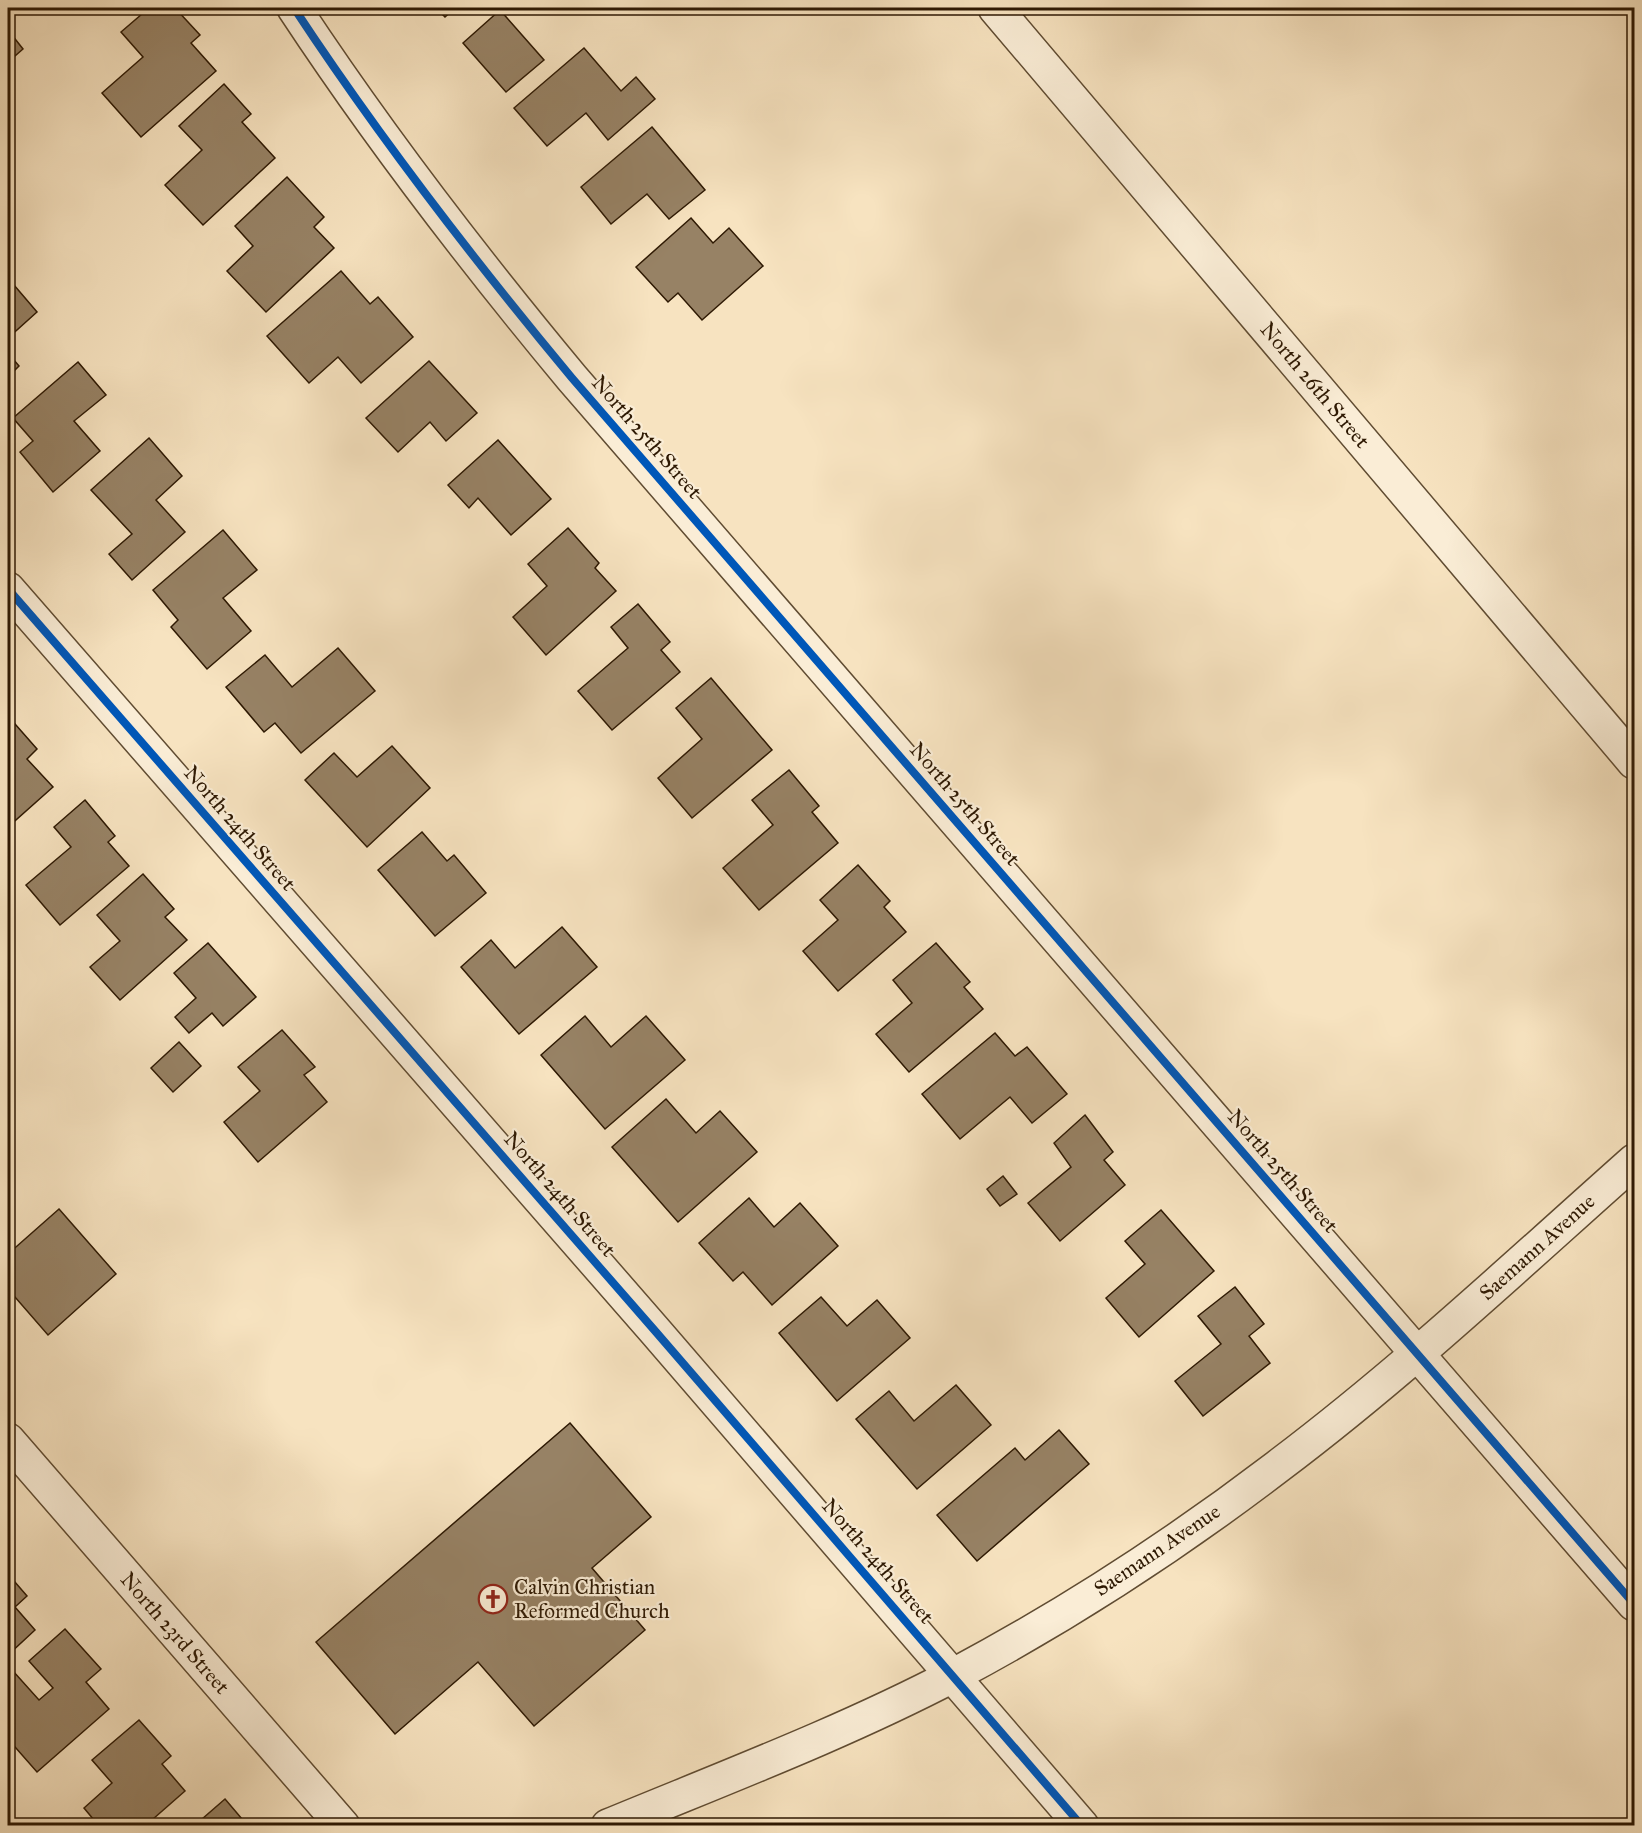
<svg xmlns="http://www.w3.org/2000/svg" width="1642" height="1833" font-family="'IM FELL Great Primer',serif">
<rect width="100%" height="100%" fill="#f7e3c0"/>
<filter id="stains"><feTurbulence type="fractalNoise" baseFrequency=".00333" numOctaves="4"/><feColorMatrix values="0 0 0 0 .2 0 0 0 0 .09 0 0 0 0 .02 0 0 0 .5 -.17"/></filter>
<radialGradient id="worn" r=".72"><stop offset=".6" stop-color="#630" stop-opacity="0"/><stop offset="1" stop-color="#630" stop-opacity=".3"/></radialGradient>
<g fill="#978265" stroke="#2e1903" stroke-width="1.5">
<path d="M149 8H175L200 35 191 43 216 71 141 137 102 93 143 57 121 32Z"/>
<path d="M436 8H455L445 17Z"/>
<path d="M500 10 544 60 506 92 463 43Z"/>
<path d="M8 30 23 49 8 62Z"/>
<path d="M584 48 621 91 636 77 655 99 608 140 586 113 547 146 514 108Z"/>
<path d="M224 84 251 114 242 122 275 158 203 225 165 185 202 150 179 126Z"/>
<path d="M652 127 705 190 669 219 647 194 611 224 581 187Z"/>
<path d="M287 177 324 217 314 227 334 248 266 312 227 271 253 246 235 226Z"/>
<path d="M691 218 713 243 729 228 763 266 702 320 678 293 668 302 636 267Z"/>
<path d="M341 271 370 304 378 297 413 337 361 383 338 357 309 383 267 336Z"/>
<path d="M8 278 37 312 8 338Z"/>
<path d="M8 353 19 366 8 377Z"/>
<path d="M429 361 477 413 446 441 430 422 398 452 366 418Z"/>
<path d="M78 362 106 395 74 421 100 451 53 492 20 452 33 441 13 418Z"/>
<path d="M149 438 182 476 156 500 185 532 132 580 109 554 132 534 91 490Z"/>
<path d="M498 440 551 499 511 535 478 498 469 508 448 485Z"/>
<path d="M568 528 599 563 595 568 616 591 546 655 513 617 547 586 528 564Z"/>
<path d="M223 530 257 570 223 598 251 631 207 669 171 627 178 620 153 590Z"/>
<path d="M638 604 670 642 661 650 680 672 612 730 578 691 628 648 611 627Z"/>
<path d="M338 648 375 691 301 753 275 723 264 732 226 687 265 655 292 687Z"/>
<path d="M711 678 772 750 692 818 658 778 702 739 676 708Z"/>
<path d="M8 716 37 749 27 759 53 787 8 827Z"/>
<path d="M392 746 430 788 367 847 305 780 334 753 357 777Z"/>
<path d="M789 770 819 806 812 812 838 843 759 910 723 868 773 825 752 800Z"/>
<path d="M85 800 115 836 108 842 129 866 60 925 26 885 71 847 54 827Z"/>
<path d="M422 832 447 861 454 855 486 893 435 936 378 870Z"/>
<path d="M858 865 890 901 884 907 906 932 838 991 803 951 838 920 820 900Z"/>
<path d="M143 874 174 909 165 917 187 940 120 1000 90 967 120 941 97 915Z"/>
<path d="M562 927 597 967 519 1034 461 967 491 940 515 968Z"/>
<path d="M208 943 256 997 223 1026 212 1013 189 1033 175 1017 196 998 174 973Z"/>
<path d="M936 943 970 982 964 987 983 1009 909 1072 876 1034 912 1003 893 980Z"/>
<path d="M585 1016 611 1047 646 1016 685 1060 605 1129 541 1055Z"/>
<path d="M282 1030 315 1067 304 1075 327 1102 258 1162 224 1122 260 1091 238 1067Z"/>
<path d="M995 1033 1015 1056 1027 1047 1067 1094 1032 1123 1010 1097 960 1139 922 1094Z"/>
<path d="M179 1042 201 1066 173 1092 151 1068Z"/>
<path d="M666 1099 696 1133 720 1111 757 1152 678 1222 612 1147Z"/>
<path d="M1085 1115 1113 1152 1104 1160 1125 1185 1060 1241 1028 1203 1071 1167 1054 1143Z"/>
<path d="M1003 1176 1017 1194 1000 1206 987 1189Z"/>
<path d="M749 1198 774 1227 800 1203 838 1246 772 1305 743 1272 733 1281 699 1243Z"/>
<path d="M59 1209 116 1274 48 1335 8 1289V1254Z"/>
<path d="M1161 1210 1214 1271 1139 1337 1106 1298 1145 1264 1125 1241Z"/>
<path d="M1235 1287 1264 1324 1249 1336 1270 1363 1203 1416 1175 1381 1221 1344 1198 1316Z"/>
<path d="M821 1297 847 1326 877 1300 910 1338 837 1401 779 1333Z"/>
<path d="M956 1385 991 1425 917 1489 856 1419 889 1391 914 1421Z"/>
<path d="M570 1423 651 1517 592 1568 645 1630 534 1726 478 1662 395 1734 316 1642Z"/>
<path d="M1059 1430 1089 1464 977 1561 937 1515 1015 1448 1025 1460Z"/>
<path d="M8 1574 27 1596 15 1607 35 1630 8 1655Z"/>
<path d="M65 1629 101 1669 86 1682 109 1709 37 1772 8 1739V1675L13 1671 39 1700 53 1688 29 1661Z"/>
<path d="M139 1720 171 1756 162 1764 185 1791 145 1826H99L84 1808 112 1783 92 1760Z"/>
<path d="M225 1799 248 1826H194Z"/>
</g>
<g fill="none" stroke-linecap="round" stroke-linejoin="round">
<g stroke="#604c32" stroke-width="36">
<g id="minor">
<path d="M294 8C379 137 473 259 572 378L1634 1604"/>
<path d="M995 8 1634 762"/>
<path d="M8 589 656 1332 1082 1826"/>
<path d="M8 1440 343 1826"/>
<path d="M608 1826C724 1778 843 1733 954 1675 1067 1615 1176 1544 1277 1467 1402 1373 1517 1265 1634 1161"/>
</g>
</g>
<use href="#minor" stroke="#faedd6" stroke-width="33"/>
<g stroke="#faedd6" stroke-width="11">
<g id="cycleway">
<path d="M294 8C379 137 473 259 572 378L1634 1604"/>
<path d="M8 589 656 1332 1082 1826"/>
</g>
</g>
<use href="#cycleway" stroke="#0057b8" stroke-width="8"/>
</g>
<defs>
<g id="church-ring" transform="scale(1.5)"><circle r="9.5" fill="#faedd6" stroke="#8f2418" stroke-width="1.5"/><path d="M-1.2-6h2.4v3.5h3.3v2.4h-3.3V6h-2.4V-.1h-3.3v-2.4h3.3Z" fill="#8f2418"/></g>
</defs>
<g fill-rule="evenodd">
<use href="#church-ring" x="493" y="1599"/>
</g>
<g text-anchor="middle" stroke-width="4.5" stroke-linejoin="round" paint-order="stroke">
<g font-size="21" fill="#2e1903" stroke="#faedd6">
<text transform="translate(1315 385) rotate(50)" y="7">North 26th Street</text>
<text transform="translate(647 437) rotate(49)" y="7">North 25th Street</text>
<text transform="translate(965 804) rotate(49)" y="7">North 25th Street</text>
<text transform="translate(240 828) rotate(49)" y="7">North 24th Street</text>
<text transform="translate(1283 1171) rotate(49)" y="7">North 25th Street</text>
<text transform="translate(560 1194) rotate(49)" y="7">North 24th Street</text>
<text transform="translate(1537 1247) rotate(-42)" y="7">Saemann Avenue</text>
<text transform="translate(1157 1550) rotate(-34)" y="7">Saemann Avenue</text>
<text transform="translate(878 1561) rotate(49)" y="7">North 24th Street</text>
<text transform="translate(175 1633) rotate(49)" y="7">North 23rd Street</text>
</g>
<g font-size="21" fill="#2e1903" stroke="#faedd6" text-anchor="start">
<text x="514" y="1594">Calvin Christian<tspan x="514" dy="24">Reformed Church</tspan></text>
</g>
</g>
<rect width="1642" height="1833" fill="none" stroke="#f7e3c0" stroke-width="30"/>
<rect x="9" y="9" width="1624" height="1815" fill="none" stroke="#2e1903" stroke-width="3"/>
<rect x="15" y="15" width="1612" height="1803" fill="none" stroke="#2e1903" stroke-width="1.5"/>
<rect width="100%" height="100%" filter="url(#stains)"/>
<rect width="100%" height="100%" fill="url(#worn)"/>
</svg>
